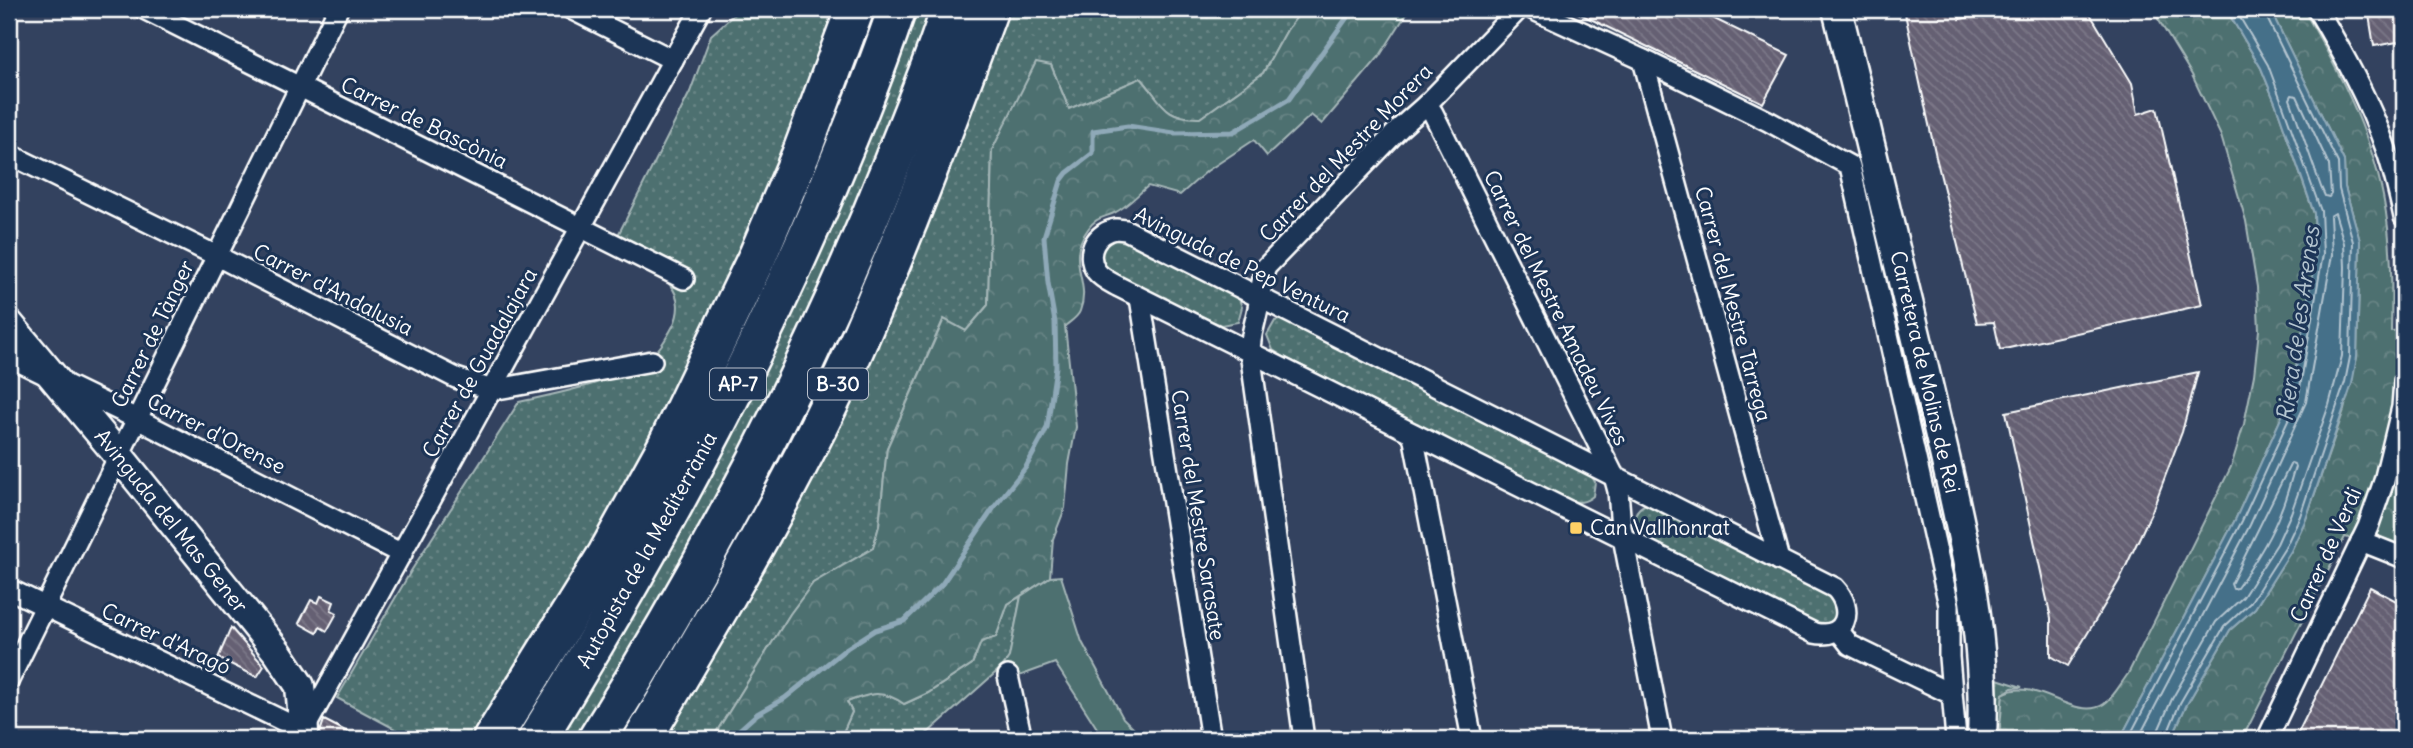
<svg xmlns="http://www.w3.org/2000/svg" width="2413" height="748" font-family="Delius,sans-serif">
<defs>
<pattern id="grass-dots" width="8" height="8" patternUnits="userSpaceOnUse" patternTransform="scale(1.75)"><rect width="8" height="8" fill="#4d6f70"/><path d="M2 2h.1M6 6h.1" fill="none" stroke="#688585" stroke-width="1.8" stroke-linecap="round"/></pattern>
<pattern id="forest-crowns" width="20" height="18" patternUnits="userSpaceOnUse" patternTransform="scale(1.75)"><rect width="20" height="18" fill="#4d6f70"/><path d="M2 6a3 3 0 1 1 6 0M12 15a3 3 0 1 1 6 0" fill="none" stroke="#688585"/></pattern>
<pattern id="building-back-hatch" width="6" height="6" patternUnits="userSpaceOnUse" patternTransform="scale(1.75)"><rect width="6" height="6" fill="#656073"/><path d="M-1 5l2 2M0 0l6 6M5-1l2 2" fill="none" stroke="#7c7888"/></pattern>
</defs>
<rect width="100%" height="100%" fill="#33425f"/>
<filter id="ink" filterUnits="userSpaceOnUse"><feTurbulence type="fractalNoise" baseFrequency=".0143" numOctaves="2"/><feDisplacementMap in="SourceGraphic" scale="14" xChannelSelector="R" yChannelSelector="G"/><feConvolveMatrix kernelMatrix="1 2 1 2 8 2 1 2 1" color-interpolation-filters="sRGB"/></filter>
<g filter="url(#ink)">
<g fill="url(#grass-dots)" stroke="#a6b7b8" stroke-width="2">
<path d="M740 9H1303L1287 30 1263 73 1200 118C1164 119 1162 102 1141 78L1069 109 1051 65 992 150 988 305 966 331 943 320 887 448 879 526 873 548 813 583 790 614 712 739H409L410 737 337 698 411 571 519 402C551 395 624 380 647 360 659 351 666 339 673 326 680 312 680 297 670 285 656 268 629 260 610 251L690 92 711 35Z"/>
<path d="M1112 239 1132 241 1237 294 1242 307 1238 322 1221 325 1212 321 1107 271C1101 258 1097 246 1112 239Z"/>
<path d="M1284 319 1589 472 1595 482 1593 496C1585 503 1578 503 1568 500L1284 357 1273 350 1267 335 1275 321Z"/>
<path d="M1644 505H1653L1834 594C1839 612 1840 627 1817 627L1643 537C1632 528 1631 512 1644 505Z"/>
<path d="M1021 596 1009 658 1003 666 921 739H840L852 712 847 702C870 693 883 689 904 704L928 693 972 664 981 642 996 637 1008 604Z"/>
<path d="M1966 669 2022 687 2012 688 2003 694 1999 739H1966L1969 708Z"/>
</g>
<g fill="url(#forest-crowns)" stroke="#a6b7b8" stroke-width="2">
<path d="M1303 9H1404L1407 13 1379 57 1322 124 1311 115 1267 156 1254 140 1207 171 1180 195 1148 186C1138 194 1126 208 1114 213 1103 218 1096 217 1088 229 1064 261 1092 281 1080 311 1078 317 1070 322 1065 326L1076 427 1069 464 1065 508 1053 539 1050 577 1008 604 996 637 981 642 972 664 928 693 904 704C883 689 870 693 847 702L852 712 840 739H712L790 614 813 583 873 548 879 526 887 448 944 319 966 331 988 305 992 150 1036 62 1051 65 1069 109 1141 78C1162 102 1164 119 1200 118L1263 73 1287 30Z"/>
<path d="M2152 9H2226L2261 68 2275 102 2314 214 2316 254 2291 396 2236 518 2120 739H1999L2003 694C2035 675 2075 723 2104 704 2113 698 2121 683 2128 674L2231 467 2244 424 2254 375 2259 330 2257 287 2246 221 2221 136 2192 75Z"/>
<path d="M2270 9H2303C2337 67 2370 130 2383 196 2392 240 2392 286 2391 331L2404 330V558L2361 541 2345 537 2242 739H2171L2186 706 2230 630 2255 608 2291 551 2306 519 2344 410 2357 357 2360 241 2345 187 2344 161Z"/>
</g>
<path fill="#4d6f70" stroke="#a6b7b8" stroke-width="2" d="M1061 576 1082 642 1123 718 1144 739H1104L1055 663 1022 675 1008 676 1003 666 1009 657 1021 596 1050 577Z"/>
<path fill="#446f89" stroke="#8fa9b8" stroke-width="2" d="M2226 9H2270L2344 161 2345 187 2360 241 2357 357 2352 384 2306 519 2291 551 2255 608 2230 630 2186 706 2171 739H2120L2236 518 2291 396 2316 254 2314 213 2275 102 2261 68Z"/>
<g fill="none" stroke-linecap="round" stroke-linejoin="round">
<g stroke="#b4c5d0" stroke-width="2">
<path d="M2292 95 2297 96 2329 165 2331 194 2329 197 2325 196 2321 187 2290 99Z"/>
<path d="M2291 463 2294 464 2295 467C2290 482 2287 496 2281 510 2271 538 2254 564 2237 588L2233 589 2231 584Z"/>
<path d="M2128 739 2242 521 2298 399 2323 254 2321 211 2281 100 2268 65 2235 9"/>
<path d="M2138 739 2250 525 2306 402 2332 255 2330 216 2335 213 2344 243 2345 267 2342 356 2329 405 2291 513 2277 544 2243 597 2216 622 2172 699 2158 731 2157 739"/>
<path d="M2165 739 2180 703 2224 627 2250 603 2285 548 2300 516 2345 382 2350 357 2353 242 2339 189 2338 163 2265 14V9"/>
</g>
<path stroke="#8fa9b8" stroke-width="5" d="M729 739 757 714 785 698 847 648 875 630 904 621 942 584 995 506 1026 467 1047 428 1056 367 1055 322 1048 283 1044 237 1061 181 1067 173 1093 153V131L1128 126 1174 133 1233 132 1289 99 1353 9"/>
</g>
<g fill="url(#building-back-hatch)" stroke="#fff" stroke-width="2">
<path d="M1570 9H1694L1789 55 1763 103Z"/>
<path d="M1904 9H1958L1960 19 2012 9H2087L2132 83 2138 114 2157 108 2202 305 2000 350 1994 322 1977 323 1936 157Z"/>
<path d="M2368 9H2404V41L2374 46Z"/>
<path d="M2198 372 2182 432 2152 511 2119 581 2068 666 2051 656V618L2006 412Z"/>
<path d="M2370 587 2404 605V739H2295Z"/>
<path d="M321 596 334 602 331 610 337 613 327 631 320 627 317 633 299 623 311 600 318 603Z"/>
<path d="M231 628 264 666 257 677 218 658Z"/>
<path d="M324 720 361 739H318Z"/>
</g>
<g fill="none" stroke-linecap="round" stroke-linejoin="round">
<g stroke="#fff" stroke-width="24">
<g id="street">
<path d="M144 9 684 279"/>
<path d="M571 9 673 60"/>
<path d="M1532 9 1652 64 1768 121 1850 166 1949 605V657L1956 739"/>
<path d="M2317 9C2343 53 2369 100 2386 149 2394 171 2399 194 2404 217"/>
<path d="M1643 60 1779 560"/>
<path d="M1427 104 1433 113 1614 476 1618 491 1621 527 1662 739"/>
<path d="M9 154 217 256 456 378 492 390 652 361"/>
<path d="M1116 229 1126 230 1835 588C1855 609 1847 640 1814 633L1119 287C1112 283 1102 279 1096 271 1084 252 1097 232 1116 229Z"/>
<path d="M1140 298 1211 739"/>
<path d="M9 357 137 419 402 554"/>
<path d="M1413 435 1472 739"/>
<path d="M2361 541 2404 558"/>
<path d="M9 589 304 731"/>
<path d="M1839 631 1850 645 1951 694"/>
<path d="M1008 676 1022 739"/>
<path d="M9 680 338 9"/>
<path d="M303 732 701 9"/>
<path d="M1304 739 1250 352C1250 338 1254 327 1257 313 1261 297 1260 282 1266 267L1401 127 1427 104 1519 9"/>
<path d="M2267 739 2368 527 2384 481 2402 407 2404 381"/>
</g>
</g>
<g stroke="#fff" stroke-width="33">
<g id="secondary">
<path d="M1837 9C1868 134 1898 259 1928 385 1955 502 1988 618 1982 739"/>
<path d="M9 324 119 456 278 653 300 686 304 731"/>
</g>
</g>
<g stroke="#fff" stroke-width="42">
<g id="highway">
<path d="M492 739 607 554 665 449 758 255 801 154 855 9"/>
<path d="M537 739C643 568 738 396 818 211 846 145 874 78 897 9"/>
<path d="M597 739C712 556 812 364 892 163 912 112 934 61 950 9"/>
<path d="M643 739C716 615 791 490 851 358 902 243 946 126 989 9"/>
</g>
</g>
<use href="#street" stroke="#1d3557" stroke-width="19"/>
<use href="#secondary" stroke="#1d3557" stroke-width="28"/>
<use href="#highway" stroke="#1d3557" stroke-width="37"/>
</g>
</g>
<rect fill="#ffd166" stroke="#1d3557" stroke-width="2.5" x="1569" y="521" width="14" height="14" rx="3.5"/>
<g text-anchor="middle" stroke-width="6" stroke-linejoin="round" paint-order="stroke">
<g fill="#1d3557" stroke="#bbc2cd" stroke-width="2">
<rect x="710" y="368.5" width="56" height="31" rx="5"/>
<rect x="808" y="368.5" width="60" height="31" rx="5"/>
</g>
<g font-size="19" font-weight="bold" fill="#fff">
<text x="738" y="391">AP-7</text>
<text x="838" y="391">B-30</text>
</g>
<g font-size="21" fill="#fff" stroke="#1d3557">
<text transform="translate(424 123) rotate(26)" y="7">Carrer de Bascònia</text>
<text transform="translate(1346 153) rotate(-46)" y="7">Carrer del Mestre Morera</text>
<text transform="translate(1242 265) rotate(26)" y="7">Avinguda de Pep Ventura</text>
<text transform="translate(333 290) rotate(27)" y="7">Carrer d'Andalusia</text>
<text transform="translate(1733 304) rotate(75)" y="7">Carrer del Mestre Tàrrega</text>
<text transform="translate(1556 308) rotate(64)" y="7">Carrer del Mestre Amadeu Vives</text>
<text transform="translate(153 334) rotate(-64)" y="7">Carrer de Tànger</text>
<text transform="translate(480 363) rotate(-61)" y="7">Carrer de Guadalajara</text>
<text transform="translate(1925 372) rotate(77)" y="7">Carretera de Molins de Rei</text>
<text transform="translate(216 434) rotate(27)" y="7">Carrer d'Orense</text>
<text transform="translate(1198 515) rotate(81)" y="7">Carrer del Mestre Sarasate</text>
<text transform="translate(171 521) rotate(51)" y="7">Avinguda del Mas Gener</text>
<text transform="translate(647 550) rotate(-61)" y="7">Autopista de la Mediterrània</text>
<text transform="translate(2326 555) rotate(-66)" y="7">Carrer de Verdi</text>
<text transform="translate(166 639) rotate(25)" y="7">Carrer d'Aragó</text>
</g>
<g font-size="21" fill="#fff" stroke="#1d3557" text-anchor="start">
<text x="1590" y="535">Can Vallhonrat</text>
</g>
<g font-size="23" font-style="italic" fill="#b4c5d0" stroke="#1d3557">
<text transform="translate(2298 324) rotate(-82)" y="8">Riera de les Arenes</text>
</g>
</g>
<rect width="2413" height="748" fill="none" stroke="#1d3557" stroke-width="35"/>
<rect x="18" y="18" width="2378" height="713" fill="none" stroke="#fff" stroke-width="2.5" filter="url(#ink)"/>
</svg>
